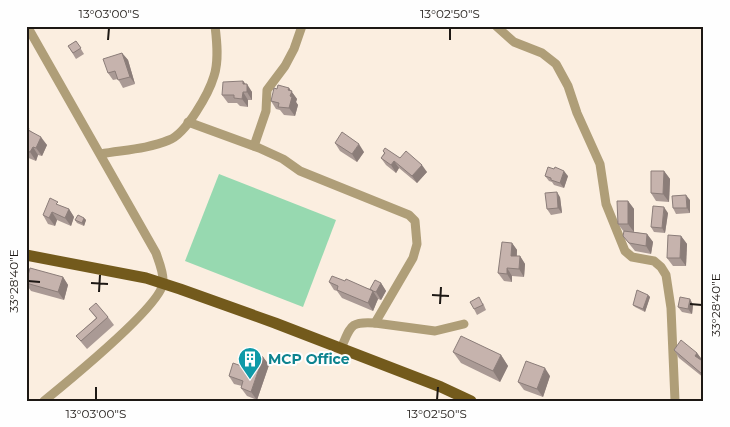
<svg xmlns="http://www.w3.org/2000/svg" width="730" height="427" font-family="Montserrat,sans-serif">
<rect width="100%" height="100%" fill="#fbeee0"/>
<path fill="#97d9b0" d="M219 174 336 220 303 307 185 261Z"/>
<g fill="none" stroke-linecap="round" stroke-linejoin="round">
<g stroke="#af9e78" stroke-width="9">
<path d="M27 26 156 253C159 262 164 273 163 283 161 306 66 383 44 401"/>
<path d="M496 26 514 42 542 53 556 64 568 86 577 113 600 164 606 204 625 251 632 257 654 261 661 267 666 275 671 308 675 401"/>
<path d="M188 122 259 148 283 159 300 171 409 215 415 221 417 244 413 258 375 323C349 321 351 327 341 348"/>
<path d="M254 146 266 111 267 90 285 66 294 49 302 26"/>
<path d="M101 154C123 150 148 149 169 140 186 134 209 93 214 76 219 61 217 42 215 26"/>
<path d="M375 323 435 331 464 324"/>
</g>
<path stroke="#735a1c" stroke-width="11" d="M26 255 146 278 180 289 275 323 441 387 471 401"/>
</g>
<g fill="#aa9a95">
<path d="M76 41 84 54 76 59 68 46Z"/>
<path d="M122 53 128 60 135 84 123 88 118 79 113 80 108 73Z"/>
<path d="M243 81 252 92V100H248V107L240 106 237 103H228L222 95Z"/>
<path d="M289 88 297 99 296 102 298 105 295 116 284 115 280 110 276 109 271 101 277 89Z"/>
<path d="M26 127 47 145 42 156 38 155 36 161 26 157Z"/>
<path d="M335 143 364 152 357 162 340 151Z"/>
<path d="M383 151 400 158 427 172 417 183 399 168 396 173 386 165 381 158 384 153Z"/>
<path d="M664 171 670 179 669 202 656 201 651 193Z"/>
<path d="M545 176H568L564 188 554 185 552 182 549 181Z"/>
<path d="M560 197 562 213 551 215 547 209Z"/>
<path d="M690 200V213L676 214 673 208Z"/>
<path d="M628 201 634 209V232L647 234 653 242 651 254 635 251 623 236 624 232 618 224Z"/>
<path d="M61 206 69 209 74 217 71 226 57 220 55 226 48 224 43 215Z"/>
<path d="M668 213 665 233 654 232 651 227Z"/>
<path d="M84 218 86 220 84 226 77 223 75 220Z"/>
<path d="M681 236 687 244 686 266H673L667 258Z"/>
<path d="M512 243 517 250V256H520L525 264 524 277 512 276V282L504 281 498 273Z"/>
<path d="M63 277 68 285 64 300 31 291 26 284V281Z"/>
<path d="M345 281 370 289 381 283 386 291 381 300 378 299 373 311 342 298 337 291 334 290 329 282Z"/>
<path d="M648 295 650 297 645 312 635 307 633 305Z"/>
<path d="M690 299 693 305 692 314 682 312 678 307Z"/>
<path d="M483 303 486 310 477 315 474 309Z"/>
<path d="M89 309 108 317 114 325 87 349 76 336 96 318Z"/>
<path d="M674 350 697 353 704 362V378L679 358Z"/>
<path d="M453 352 501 355 508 366 500 382 461 363Z"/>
<path d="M263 357 269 365 257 400 247 396 241 388 242 386 234 384 229 376 247 368Z"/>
<path d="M550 376 543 397 524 390 518 382Z"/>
</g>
<g fill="#8b7d79">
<path d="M122 53 128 60 135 84 130 77Z"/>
<path d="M243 81 247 86V84L252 92V100L247 92 243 84Z"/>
<path d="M289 88 297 99 296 102 298 105 295 116 289 108 290 96 288 90Z"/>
<path d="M243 92 248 100V107L242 99Z"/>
<path d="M41 137 47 145 42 156 36 148Z"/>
<path d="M359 144 364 152 357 162 352 154Z"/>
<path d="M33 147 38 155 36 161 30 152Z"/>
<path d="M394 161 399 168 396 173 391 165Z"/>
<path d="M422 165 427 172 417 183 412 176Z"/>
<path d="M564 171 568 176 564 188 560 183Z"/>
<path d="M664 171 670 179 669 202 663 194Z"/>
<path d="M557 192 560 197 562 213 558 208Z"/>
<path d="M686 195 690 200V213L687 208Z"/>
<path d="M628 201 634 209V232L628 224Z"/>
<path d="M664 207 668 213 665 233 662 228Z"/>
<path d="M69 209 74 217 71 226 65 218Z"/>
<path d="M52 212 57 220 55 226 49 218Z"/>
<path d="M84 218 86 220 84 226 82 223Z"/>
<path d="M647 234 653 242 651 254 646 246Z"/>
<path d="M681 236 687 244 686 266 680 258Z"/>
<path d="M512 243 517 250 516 263 511 256Z"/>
<path d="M520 256 525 264 524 277 519 269Z"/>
<path d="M507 268 512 276V282L507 274Z"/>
<path d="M63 277 68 285 64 300 58 292Z"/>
<path d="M381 283 386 291 381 300 376 292Z"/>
<path d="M373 291 378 299 373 311 368 303Z"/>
<path d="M648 295 650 297 645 312 643 309Z"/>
<path d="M690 299 693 305 692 314 688 309Z"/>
<path d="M697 353 703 361 701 364 695 356Z"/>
<path d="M501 355 508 366 500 382 493 371Z"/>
<path d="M263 357 269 365 257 400 251 392Z"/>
<path d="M545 368 550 376 543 397 537 389Z"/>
</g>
<g fill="#c6b3ad" stroke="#8b7d79">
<path d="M76 41 81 48 73 53 68 46Z"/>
<path d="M122 53 130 77 118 80 115 71 108 73 103 59Z"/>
<path d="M243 81V84H247V92H243L242 99 234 98V95H222L223 82Z"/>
<path d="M278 85 289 88 288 90 292 91 290 96 292 97 289 108 278 107 279 103 271 101 274 88 277 89Z"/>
<path d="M26 127 29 128 28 130 41 137 36 148 33 147 30 152 26 151Z"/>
<path d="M342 132 359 144 352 154 335 143Z"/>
<path d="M385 148 400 158 406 151 422 165 412 176 394 161 391 165 381 158 385 153 383 151Z"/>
<path d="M548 167 554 169 555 167 564 171 560 183 551 180V178L545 176Z"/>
<path d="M651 171H664L663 194 651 193Z"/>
<path d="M557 192 558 208 547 209 545 193Z"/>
<path d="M686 195 687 208H673L672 196Z"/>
<path d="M50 198 58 202 56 204 69 209 65 218 52 212 49 218 43 215Z"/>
<path d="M617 201H628V224H618Z"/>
<path d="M653 206 664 207 662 228 651 227Z"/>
<path d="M78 215 84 218 82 223 75 220Z"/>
<path d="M624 231 647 234 646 246 629 243 623 236Z"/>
<path d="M668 235 681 236 680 258H667Z"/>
<path d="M502 242 512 243 511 256H520L519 269 507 268V274L498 273Z"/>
<path d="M30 268 63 277 58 292 26 283Z"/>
<path d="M332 276 345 281 346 279 373 291 370 289 375 280 381 283 376 292 373 291 368 303 337 290 338 286 329 282Z"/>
<path d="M637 290 648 295 643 309 633 305Z"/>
<path d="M479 297 483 305 474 309 470 302Z"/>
<path d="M680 297 690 299 688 309 678 307Z"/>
<path d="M96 303 108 317 81 341 76 336 97 318 89 309Z"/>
<path d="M461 336 501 355 493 371 453 352Z"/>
<path d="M681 340 697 353 695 356 704 362V372L702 374 674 350Z"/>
<path d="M252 353 263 357 251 392 241 388 243 381 229 376 233 363 247 368Z"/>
<path d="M526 361 545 368 537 389 518 382Z"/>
</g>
<path fill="none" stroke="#1d1814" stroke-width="2" d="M108 40 109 28M450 40V28M28 281 40 282M91 283 108 284M99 292 100 275M432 295 449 296M440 304 441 287M690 304 702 305M96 400V387M437 400 438 387"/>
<defs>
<g id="building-pin" transform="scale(1.25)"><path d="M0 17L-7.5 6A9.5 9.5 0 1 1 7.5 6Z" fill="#0f9aa8" stroke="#fefefe"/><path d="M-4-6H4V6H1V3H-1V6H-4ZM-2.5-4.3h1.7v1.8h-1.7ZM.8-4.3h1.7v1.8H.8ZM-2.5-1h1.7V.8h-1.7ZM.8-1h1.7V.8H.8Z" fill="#fff"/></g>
</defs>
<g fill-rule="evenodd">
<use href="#building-pin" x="250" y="359"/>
</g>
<g text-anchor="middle" stroke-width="4" stroke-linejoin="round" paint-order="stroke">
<g font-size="14" font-weight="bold" fill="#0d838f" stroke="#fefefe" text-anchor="start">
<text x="268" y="364">MCP Office</text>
</g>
</g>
<rect width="730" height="427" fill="none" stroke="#fefefe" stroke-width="55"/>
<rect x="28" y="28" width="674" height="372" fill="none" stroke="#1d1814" stroke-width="2"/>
<g font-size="12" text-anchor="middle" fill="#1d1814">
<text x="109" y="18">13°03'00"S</text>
<text x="450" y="18">13°02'50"S</text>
<text transform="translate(14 281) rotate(-90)" y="4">33°28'40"E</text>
<text transform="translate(716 305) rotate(-90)" y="4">33°28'40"E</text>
<text x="96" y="418">13°03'00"S</text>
<text x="437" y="418">13°02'50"S</text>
</g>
</svg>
